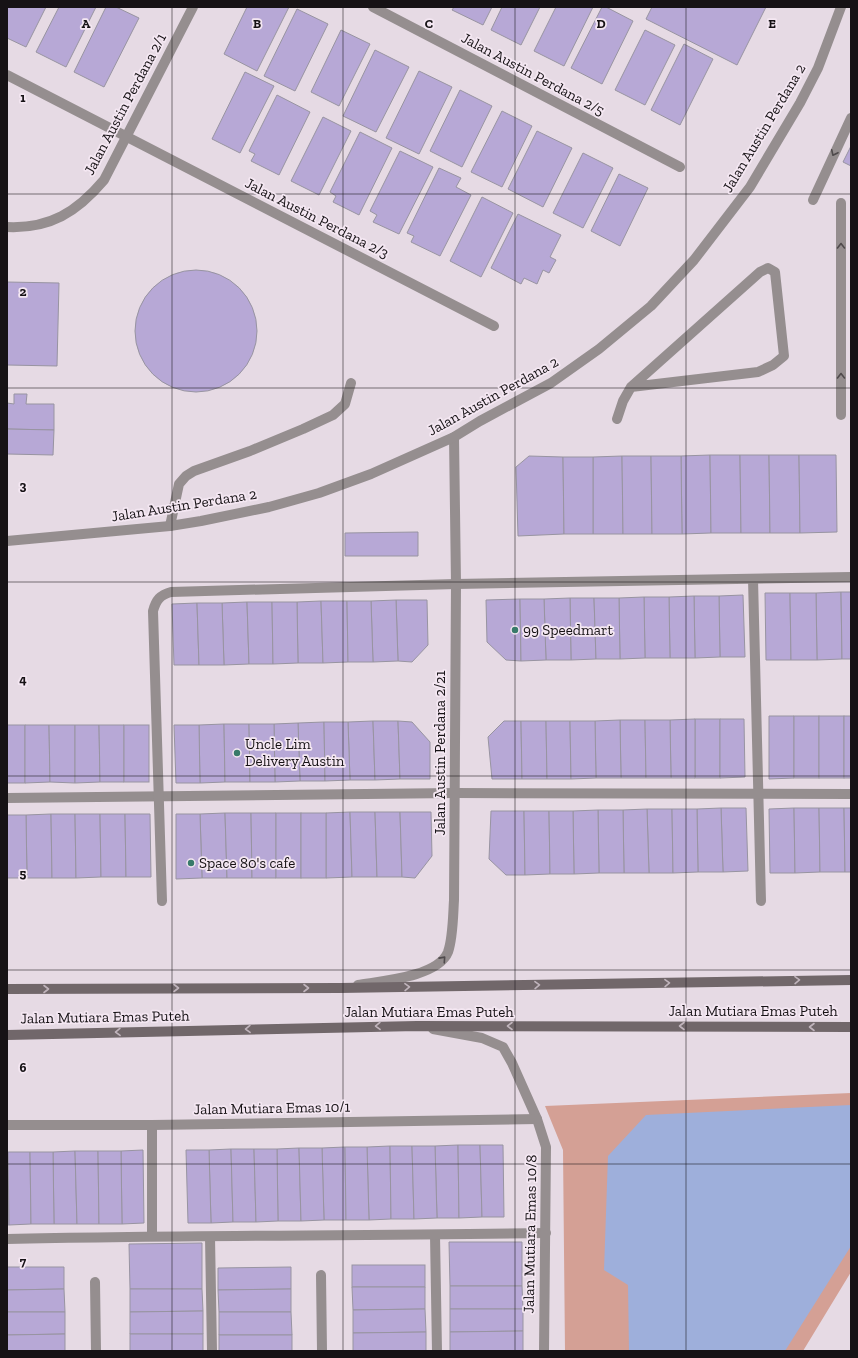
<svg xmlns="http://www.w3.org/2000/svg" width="858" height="1358" font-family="'Zilla Slab',serif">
<rect width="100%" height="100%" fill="#e6dae4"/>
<path fill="#d4a095" d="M851 1093V1272L803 1351H565L563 1150 545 1106Z"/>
<path fill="#9eafdb" d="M851 1105V1246L785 1351H629L628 1285 604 1270 608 1156 646 1115Z"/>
<g fill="#b7a8d6" stroke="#9894a1">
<path d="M7 7H46L26 47 7 38Z"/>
<path d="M59 7H96L66 67 36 52Z"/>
<path d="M106 7H116L139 18 104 87 74 72Z"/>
<path d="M247 7H289L257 71 224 54Z"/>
<path d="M454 7H492L483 25 452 10Z"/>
<path d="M502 7H540L521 45 491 30Z"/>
<path d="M556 7H593L564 66 534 51Z"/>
<path d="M602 7H606L633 21 602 84 571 68Z"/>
<path d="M652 7H766L737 65 646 19Z"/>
<path d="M297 9 328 24 295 91 264 76Z"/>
<path d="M341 30 370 44 339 106 311 92Z"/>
<path d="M645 30 675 45 645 105 615 90Z"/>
<path d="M684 44 713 59 680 125 651 110Z"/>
<path d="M375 50 409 67 376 132 343 116Z"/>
<path d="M419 71 452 87 419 154 386 138Z"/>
<path d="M245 72 274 86 240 153 212 139Z"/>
<path d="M460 90 492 106 462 167 430 151Z"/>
<path d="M277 95 310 112 279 175 251 161 255 154 249 151Z"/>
<path d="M502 111 532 126 502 187 471 172Z"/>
<path d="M323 117 351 131 319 195 291 181Z"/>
<path d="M537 131 572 148 543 207 508 189Z"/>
<path d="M360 132 392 148 359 215 333 202 336 196 330 192Z"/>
<path d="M851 146V166L843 162Z"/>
<path d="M400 151 433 167 399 234 373 222 377 215 370 211Z"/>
<path d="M583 153 613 168 583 228 553 213Z"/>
<path d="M439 168 461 178 456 187 471 195 440 256 411 242 414 236 407 233Z"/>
<path d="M619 174 648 188 620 246 591 231Z"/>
<path d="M482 197 513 213 481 277 450 261Z"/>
<path d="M518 214 561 235 550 257 556 260 549 273 543 270 537 284 524 278 521 284 491 268Z"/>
<circle cx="196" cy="331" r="61"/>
<path d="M7 282 59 283 57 366 7 365Z"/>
<path d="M14 394H27L26 404H54V430L7 429V403L14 404Z"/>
<path d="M7 429 54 430 53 455 7 454Z"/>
<path d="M710 455 711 533 682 534 681 456Z"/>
<path d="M710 455H740L741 533H711Z"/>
<path d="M740 455H769L770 533H741Z"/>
<path d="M769 455H799L800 533H770Z"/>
<path d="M799 455H836L837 532 800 533Z"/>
<path d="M529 456 563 457 564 534 518 536 516 467Z"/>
<path d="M622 456 623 534H593V457Z"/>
<path d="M622 456H651L652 534H623Z"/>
<path d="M651 456H681L682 534H652Z"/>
<path d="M563 457H593V534H564Z"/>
<path d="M418 532V556H345V533Z"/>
<path d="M841 592 842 659 817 660 816 593Z"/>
<path d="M841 592H851V659H842Z"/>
<path d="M765 593H790L791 660H766Z"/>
<path d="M790 593H816L817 660H791Z"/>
<path d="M743 595 745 657H720L719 596Z"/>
<path d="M694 596H719L720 657 695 658Z"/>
<path d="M694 596 695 658H670L669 597Z"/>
<path d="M644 597H669L670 658H645Z"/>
<path d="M644 597 645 658 620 659 619 598Z"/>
<path d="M570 598H594L596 659 571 660Z"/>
<path d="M570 598 571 660H546L544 599Z"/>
<path d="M594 598H619L620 659H596Z"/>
<path d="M520 599 521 661 506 660 487 642 486 600Z"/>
<path d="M520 599H544L546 660 521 661Z"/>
<path d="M396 600H427L428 645 412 662 398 661Z"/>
<path d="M396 600 398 661 373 662 371 601Z"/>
<path d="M321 601 323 663H298L297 602Z"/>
<path d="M321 601H347L348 662 323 663Z"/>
<path d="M347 601H371L373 662H348Z"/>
<path d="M247 602 249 664 224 665 222 603Z"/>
<path d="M247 602H272L273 664H249Z"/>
<path d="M272 602H297L298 663 273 664Z"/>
<path d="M197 603 199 665H174L172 604Z"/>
<path d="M197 603H222L224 665H199Z"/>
<path d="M769 716H794V778L769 779Z"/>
<rect x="794" y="716" width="25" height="62"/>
<rect x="819" y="716" width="25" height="62"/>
<rect x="844" y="716" width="7" height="62"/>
<rect x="695" y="719" width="25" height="59"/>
<path d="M695 719V778H671L670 720Z"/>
<path d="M720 719H744L745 777 720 778Z"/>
<path d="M620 720H645L646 778H621Z"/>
<path d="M620 720 621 778H596L595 721Z"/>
<path d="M645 720H670L671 778H646Z"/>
<path d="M373 721 375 780H350L348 722Z"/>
<path d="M373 721H398L400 779 375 780Z"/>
<path d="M398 721 412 722 430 742V779H400Z"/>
<path d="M504 721H521L522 779H492L488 737Z"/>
<path d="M521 721H546L547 779H522Z"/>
<path d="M546 721H570L571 779H547Z"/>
<path d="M570 721H595L596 778 571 779Z"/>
<path d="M324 722 325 781H300L298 723Z"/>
<path d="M324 722H348L350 780 325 781Z"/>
<path d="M298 723 300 781 275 782 274 724Z"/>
<path d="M224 724 225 782 200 783 199 725Z"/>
<path d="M224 724H249L250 782H225Z"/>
<path d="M249 724H274L275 782H250Z"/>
<rect x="7" y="725" width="18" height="58"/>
<path d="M25 725H49L50 782 25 783Z"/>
<path d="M49 725H75V783L50 782Z"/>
<path d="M75 725H99L100 782 75 783Z"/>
<path d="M99 725H124V782H100Z"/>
<rect x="124" y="725" width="25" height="57"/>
<path d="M174 725H199L200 783H176Z"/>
<path d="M721 808H746L748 871 723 872Z"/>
<path d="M721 808 723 872H698L697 809Z"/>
<path d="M794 808 795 873H770L769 809Z"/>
<path d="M794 808H819L820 872 795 873Z"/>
<path d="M819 808H844L845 872H820Z"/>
<path d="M844 808H851V872H845Z"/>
<path d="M647 809H672L673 873H649Z"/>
<path d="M647 809 649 873H624L623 810Z"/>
<path d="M672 809H697L698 872 673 873Z"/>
<path d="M598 810H623L624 873H599Z"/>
<path d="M598 810 599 873 574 874 573 811Z"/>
<path d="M491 811H524L525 875H506L489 859Z"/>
<path d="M524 811H549L550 874 525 875Z"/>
<path d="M549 811H573L574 874H550Z"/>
<path d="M350 812 352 877 326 878V813Z"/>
<path d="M350 812H375L377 877H352Z"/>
<path d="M375 812H400L402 877H377Z"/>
<path d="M400 812H431L432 856 415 878 402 877Z"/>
<path d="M225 813 227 878H202L200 814Z"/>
<path d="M225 813H251L252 878H227Z"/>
<path d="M251 813H276V878H252Z"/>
<rect x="276" y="813" width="25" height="65"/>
<rect x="301" y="813" width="25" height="65"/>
<path d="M51 814 52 878H27L26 815Z"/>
<path d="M51 814H75L76 878H52Z"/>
<path d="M75 814H100L101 877 76 878Z"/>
<path d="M100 814H125L126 877H101Z"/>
<path d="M125 814H150L151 877H126Z"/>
<path d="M176 814H200L202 878 176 879Z"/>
<path d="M7 815H26L27 878H7Z"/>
<path d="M458 1145 459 1218H437L435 1146Z"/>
<path d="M458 1145H480L482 1217 459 1218Z"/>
<path d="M480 1145H503L504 1217H482Z"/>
<path d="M390 1146 391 1219 369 1220 367 1147Z"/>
<path d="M390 1146H412L414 1219H391Z"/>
<path d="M412 1146H435L437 1218 414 1219Z"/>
<path d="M345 1147 346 1220H324L322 1148Z"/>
<path d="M345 1147H367L369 1220H346Z"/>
<path d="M299 1148 301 1221H278L277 1149Z"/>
<path d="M299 1148H322L324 1220 301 1221Z"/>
<path d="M231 1149 233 1222 211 1223 209 1150Z"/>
<path d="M231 1149H254L256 1222H233Z"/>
<path d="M254 1149H277L278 1221 256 1222Z"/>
<path d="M143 1150 144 1223 122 1224 121 1151Z"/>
<path d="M186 1150H209L211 1223H188Z"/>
<path d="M75 1151 77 1224H54L53 1152Z"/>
<path d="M75 1151H98L99 1224H77Z"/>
<path d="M98 1151H121L122 1224H99Z"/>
<path d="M7 1152 9 1225H7Z"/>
<path d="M8 1152H30L31 1224 9 1225Z"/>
<path d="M30 1152H53L54 1224H31Z"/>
<path d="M449 1242H522V1286H450Z"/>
<path d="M202 1243V1289H130L129 1244Z"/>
<rect x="352" y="1265" width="73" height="22"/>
<path d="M7 1267H64V1289L7 1290Z"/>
<path d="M291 1267V1289L218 1290V1268Z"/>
<path d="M450 1286H522L523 1309H450Z"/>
<path d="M352 1287H425V1309L353 1310Z"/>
<path d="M64 1289 65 1312H7V1290Z"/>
<path d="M130 1289H202L203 1311 130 1312Z"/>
<path d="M291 1289V1312H219L218 1290Z"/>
<path d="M425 1309 426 1332 353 1333V1310Z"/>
<path d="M450 1309H523V1331L450 1332Z"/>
<path d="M203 1311V1334H130V1312Z"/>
<path d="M7 1312H65V1334L7 1335Z"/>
<path d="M219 1312H291L292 1335H219Z"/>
<path d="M523 1331V1351H450V1332Z"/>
<path d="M426 1332V1351H353V1333Z"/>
<path d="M65 1334V1351H7V1335Z"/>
<rect x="130" y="1334" width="73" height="17"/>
<rect x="219" y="1335" width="73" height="16"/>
</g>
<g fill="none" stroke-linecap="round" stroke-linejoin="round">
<g stroke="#958e8f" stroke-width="10">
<path d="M813 200 851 118"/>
<path d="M841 415V203"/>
<path d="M617 419 623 401 631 387 760 272 768 268 775 272 784 356 773 365 758 372 631 387"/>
<path d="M170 526 179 484 186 476 194 471 250 451 303 429 333 415 345 404 351 383"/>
<path d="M753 579 761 901"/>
<path d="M7 798 455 793 851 794"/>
<path d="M162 901 153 611C156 600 160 595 171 592L456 584 851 577"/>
<path d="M358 985C381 981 438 977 448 952 453 938 453 916 454 900L456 584 454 437"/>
<path d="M435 1235 437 1351"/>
<path d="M152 1236V1125"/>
<path d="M210 1237 212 1351"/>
<path d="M7 1239C187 1235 366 1236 546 1233"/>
</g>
<g stroke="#958e8f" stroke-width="10">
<path d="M373 7 680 167"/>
<path d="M7 75 494 326"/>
<path d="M7 227C50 229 77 212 104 180L193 7"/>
<path d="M7 541 170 526 201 521 269 507 319 493 371 474 454 437 480 421 551 383 599 349 651 306 694 260 750 187 800 103 818 68 841 7"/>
<path d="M433 1029 482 1038 503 1047 512 1063 537 1119 546 1147 544 1351"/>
<path d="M7 1125H152L537 1119"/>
<path d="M321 1275 322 1351"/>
<path d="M95 1282 96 1351"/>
</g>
<g stroke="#71676a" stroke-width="10">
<path d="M7 989 340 988 851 980"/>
<path d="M7 1035 417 1026 851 1027"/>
</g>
</g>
<defs><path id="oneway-chevron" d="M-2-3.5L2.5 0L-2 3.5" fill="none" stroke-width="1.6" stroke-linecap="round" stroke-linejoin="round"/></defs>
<g stroke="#4f4a4c">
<use href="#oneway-chevron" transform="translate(834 153) rotate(115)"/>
<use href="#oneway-chevron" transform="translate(841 246) rotate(-90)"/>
<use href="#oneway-chevron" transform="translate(841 376) rotate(-90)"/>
<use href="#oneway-chevron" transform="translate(443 959) rotate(-48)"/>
</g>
<g stroke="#c0b4bc">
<use href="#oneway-chevron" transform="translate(797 980) rotate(-1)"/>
<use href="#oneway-chevron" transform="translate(667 983) rotate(-1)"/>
<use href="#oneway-chevron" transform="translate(537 985) rotate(-1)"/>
<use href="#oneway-chevron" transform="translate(407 987) rotate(-1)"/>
<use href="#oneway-chevron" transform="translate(176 988)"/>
<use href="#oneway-chevron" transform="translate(306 988)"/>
<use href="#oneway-chevron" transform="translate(46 989)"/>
<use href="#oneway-chevron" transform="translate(378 1026) rotate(179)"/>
<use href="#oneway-chevron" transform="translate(510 1026) rotate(-180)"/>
<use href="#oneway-chevron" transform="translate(682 1026) rotate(-180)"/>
<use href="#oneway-chevron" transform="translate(812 1027) rotate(-180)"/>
<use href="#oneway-chevron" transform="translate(248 1029) rotate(179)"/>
<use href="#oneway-chevron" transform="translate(118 1032) rotate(179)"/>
</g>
<path fill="none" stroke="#161215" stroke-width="1" stroke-opacity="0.55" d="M172 7V1351M343 7V1351M515 7V1351M686 7V1351M7 194H851M7 388H851M7 582H851M7 776H851M7 970H851M7 1164H851"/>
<g fill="#387a6a" stroke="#f4e7f2" stroke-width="1.5">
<circle cx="515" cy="630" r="4"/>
<circle cx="237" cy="753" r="4"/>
<circle cx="191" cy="863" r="4"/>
</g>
<g text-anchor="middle" stroke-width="3.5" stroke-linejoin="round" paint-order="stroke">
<g font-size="15" fill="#161215" stroke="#f4e7f2">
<text transform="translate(533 74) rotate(28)" y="5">Jalan Austin Perdana 2/5</text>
<text transform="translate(125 104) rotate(-62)" y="5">Jalan Austin Perdana 2/1</text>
<text transform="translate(764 128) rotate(-59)" y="5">Jalan Austin Perdana 2</text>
<text transform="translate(317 218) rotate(27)" y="5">Jalan Austin Perdana 2/3</text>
<text transform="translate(493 396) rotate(-29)" y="5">Jalan Austin Perdana 2</text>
<text transform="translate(184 505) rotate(-9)" y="5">Jalan Austin Perdana 2</text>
<text transform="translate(440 753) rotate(-90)" y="5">Jalan Austin Perdana 2/21</text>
<text x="753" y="1016">Jalan Mutiara Emas Puteh</text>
<text x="429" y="1017">Jalan Mutiara Emas Puteh</text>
<text transform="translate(105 1017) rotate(-1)" y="5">Jalan Mutiara Emas Puteh</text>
<text transform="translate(272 1108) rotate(-1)" y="5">Jalan Mutiara Emas 10/1</text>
<text transform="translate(530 1234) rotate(-89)" y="5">Jalan Mutiara Emas 10/8</text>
</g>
<g font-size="15" fill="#161215" stroke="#f4e7f2" text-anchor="start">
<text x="523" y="635">99 Speedmart</text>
<text x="245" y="749">Uncle Lim<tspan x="245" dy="17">Delivery Austin</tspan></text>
<text x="199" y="868">Space 80's cafe</text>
</g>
</g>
<g font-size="13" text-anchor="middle" font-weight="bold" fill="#161215" stroke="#f4e7f2" stroke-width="3.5" stroke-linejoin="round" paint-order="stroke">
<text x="86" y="28">A</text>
<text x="257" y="28">B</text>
<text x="429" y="28">C</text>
<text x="601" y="28">D</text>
<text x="772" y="28">E</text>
<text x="23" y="102">1</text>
<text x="23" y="296">2</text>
<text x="23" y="490">3</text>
<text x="23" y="684">4</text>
<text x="23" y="878">5</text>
<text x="23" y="1072">6</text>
<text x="23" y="1266">7</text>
</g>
<rect width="858" height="1358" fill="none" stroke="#161215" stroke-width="16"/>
</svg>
